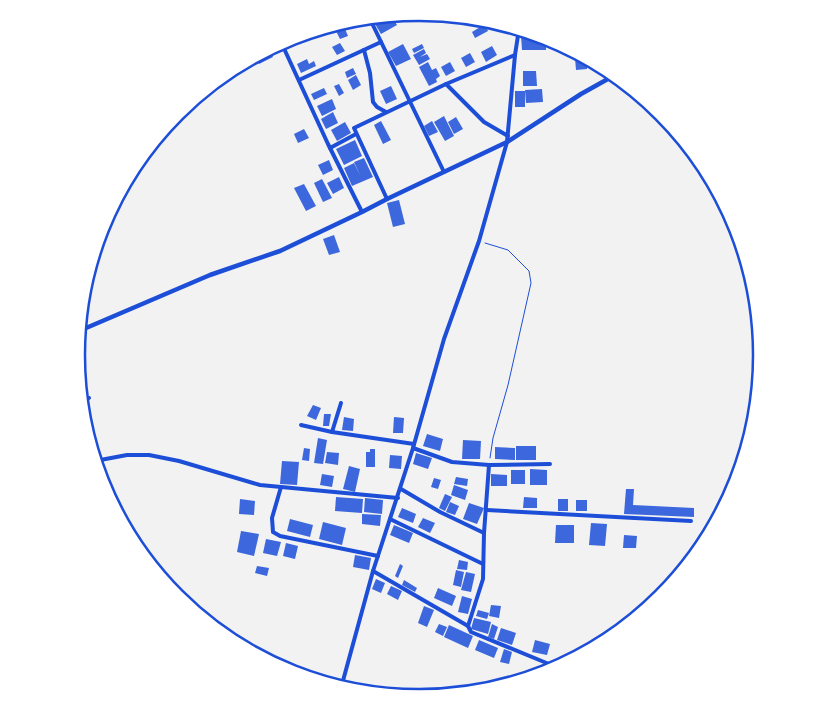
<svg xmlns="http://www.w3.org/2000/svg" width="838" height="710" font-family="'Fira Sans Condensed',sans-serif">
<rect width="100%" height="100%" fill="#f2f2f2"/>
<g fill="#3d67dc">
<path d="M391 15 397 25 381 34 375 24Z"/>
<path d="M342 22 348 36 340 39 333 25Z"/>
<path d="M485 24 488 31 475 38 472 32Z"/>
<path d="M521 35H538L546 37V50H522Z"/>
<path d="M340 43 345 51 337 55 332 47Z"/>
<path d="M403 44 411 59 396 66 388 52Z"/>
<path d="M422 44 424 48 414 53 412 49Z"/>
<path d="M492 46 497 55 486 62 481 52Z"/>
<path d="M269 49 273 57 259 64 255 56Z"/>
<path d="M424 49 426 53 420 57 427 54 430 59 419 65 413 55Z"/>
<path d="M470 53 475 62 466 67 461 58Z"/>
<path d="M585 57 587 58V69L576 70 575 58Z"/>
<path d="M307 59 309 64 314 61 316 66 301 73 297 64Z"/>
<path d="M428 62 432 70 436 68 440 76 436 79 437 82 429 86 419 67Z"/>
<path d="M450 62 455 71 446 76 441 67Z"/>
<path d="M353 68 356 74 347 78 345 72Z"/>
<path d="M523 71H536L537 86H523Z"/>
<path d="M356 75 361 85 353 90 348 80Z"/>
<path d="M339 84 344 93 339 96 334 86Z"/>
<path d="M391 86 397 99 386 104 380 91Z"/>
<path d="M324 88 327 94 314 100 311 94Z"/>
<path d="M542 89 543 102 526 103 525 90Z"/>
<rect x="515" y="91" width="10" height="16"/>
<path d="M332 99 336 109 322 116 317 106Z"/>
<path d="M333 112 338 123 326 129 321 119Z"/>
<path d="M444 116 454 136 445 141 434 122Z"/>
<path d="M456 117 463 129 454 134 448 122Z"/>
<path d="M381 121 391 140 383 144 374 125Z"/>
<path d="M432 121 438 132 429 136 424 126Z"/>
<path d="M345 122 351 133 337 141 331 130Z"/>
<path d="M304 129 309 138 298 143 294 134Z"/>
<path d="M355 140 362 156 344 165 336 149Z"/>
<path d="M364 158 373 177 352 186 344 168 354 163 360 175 354 162Z"/>
<path d="M329 160 333 170 323 175 318 165Z"/>
<path d="M339 177 344 188 333 194 327 183Z"/>
<path d="M322 179 332 198 323 202 314 183Z"/>
<path d="M304 184 316 206 306 211 294 188Z"/>
<path d="M399 200 405 224 393 227 387 203Z"/>
<path d="M334 235 340 252 329 255 323 239Z"/>
<path d="M313 405 321 408 316 420 307 416Z"/>
<path d="M324 414H331L329 426H323Z"/>
<path d="M344 417 354 419 353 431 342 430Z"/>
<path d="M394 417 404 418 403 433H393Z"/>
<path d="M427 434 443 439 440 451 423 446Z"/>
<path d="M318 438 327 440 323 464 314 463Z"/>
<path d="M463 440 481 441 480 459H462Z"/>
<rect x="516" y="446" width="20" height="14"/>
<path d="M495 447 515 448V460L495 459Z"/>
<path d="M304 448 310 449 309 461 302 460Z"/>
<path d="M370 449H375V467H366V452H370Z"/>
<path d="M327 452 339 453 338 465 325 463Z"/>
<path d="M416 453 432 458 428 469 413 464Z"/>
<path d="M390 455 402 456 401 469 389 468Z"/>
<path d="M282 461 299 462 297 485 280 484Z"/>
<path d="M349 466 360 469 355 492 343 489Z"/>
<path d="M530 469 547 470V485H530Z"/>
<rect x="511" y="470" width="14" height="14"/>
<path d="M322 474 334 476 332 487 320 485Z"/>
<path d="M491 474 507 475V486H491Z"/>
<path d="M456 477 468 479 467 486 454 484Z"/>
<path d="M434 478 441 480 438 489 431 487Z"/>
<path d="M454 485 468 490 465 500 451 495Z"/>
<path d="M626 489H634L633 505 694 508V517L624 514Z"/>
<path d="M445 494 452 497 445 511 439 508Z"/>
<path d="M336 497 363 499 362 513 335 511Z"/>
<path d="M524 497 537 498V508H523Z"/>
<path d="M365 498 383 500 382 514 364 512Z"/>
<path d="M240 499 255 501 254 515 239 514Z"/>
<rect x="558" y="499" width="10" height="12"/>
<rect x="576" y="500" width="11" height="11"/>
<path d="M450 502 459 506 455 515 446 512Z"/>
<path d="M469 503 484 508 477 524 463 519Z"/>
<path d="M402 508 416 514 413 523 398 517Z"/>
<path d="M362 514 381 515 380 526 362 524Z"/>
<path d="M423 518 435 523 430 533 418 527Z"/>
<path d="M290 519 313 525 310 537 287 531Z"/>
<path d="M323 522 346 528 342 545 319 539Z"/>
<path d="M591 523 607 524 605 546 589 545Z"/>
<path d="M394 525 413 533 409 543 390 535Z"/>
<path d="M556 525H574V543H555Z"/>
<path d="M241 531 259 534 254 556 237 552Z"/>
<path d="M624 535 637 536 636 548H623Z"/>
<path d="M266 539 281 542 277 556 263 553Z"/>
<path d="M286 543 298 546 295 559 283 556Z"/>
<path d="M355 555 371 558 369 570 353 567Z"/>
<path d="M459 560 468 562 467 570 457 569Z"/>
<path d="M400 564 403 566 398 578 395 576Z"/>
<path d="M257 566 269 568 267 576 255 573Z"/>
<path d="M456 570 464 572 461 587 453 585Z"/>
<path d="M466 572 475 574 471 592 461 590Z"/>
<path d="M376 579 385 583 381 593 372 589Z"/>
<path d="M404 580 417 588 415 592 402 585Z"/>
<path d="M391 586 402 591 398 600 387 594Z"/>
<path d="M438 588 456 596 452 606 434 598Z"/>
<path d="M462 596 472 599 468 614 458 612Z"/>
<path d="M491 605 501 606 499 618 489 616Z"/>
<path d="M424 606 434 610 427 627 418 623Z"/>
<path d="M478 610 489 613 487 619 476 616Z"/>
<path d="M474 618 491 622 488 634 471 629Z"/>
<path d="M439 624 447 627 443 636 435 632Z"/>
<path d="M492 624 498 627 494 639 488 637Z"/>
<path d="M449 625 473 636 468 648 444 637Z"/>
<path d="M501 628 516 633 512 645 497 640Z"/>
<path d="M479 640 498 648 494 658 475 650Z"/>
<path d="M535 640 550 644 547 655 532 652Z"/>
<path d="M504 649 512 652 509 664 500 662Z"/>
</g>
<g fill="none" stroke-linecap="round" stroke-linejoin="round">
<path stroke="#1d4ed8" stroke-width="1" d="M485 243 508 250 529 271 531 283 508 385 493 438 490 458"/>
<g stroke="#1d4ed8" stroke-width="4">
<path d="M414 13 416 17 426 13"/>
<path d="M369 17 444 172"/>
<path d="M281 42 328 144 362 212"/>
<path d="M364 50 370 73 373 102 377 107 386 112"/>
<path d="M299 80 381 42"/>
<path d="M446 84 484 122 508 136"/>
<path d="M330 148 356 134"/>
<path d="M387 199 354 128 446 84 515 55"/>
<path d="M81 401 89 398"/>
<path d="M301 425 332 432 414 444"/>
<path d="M332 432 341 403"/>
<path d="M413 448 452 462 489 465 550 464"/>
<path d="M95 461 127 455H149L179 461 260 485 398 498"/>
<path d="M281 487 272 518 273 532 280 536 378 556"/>
<path d="M401 489 440 512 484 533"/>
<path d="M487 510 691 521"/>
<path d="M390 519 483 564"/>
<path d="M373 571 468 626 471 632 549 664"/>
<path d="M468 626 483 579 484 533 489 465"/>
<path d="M341 688 373 571 413 448 444 339 479 241 507 142 515 55 519 29"/>
</g>
<path stroke="#1d4ed8" stroke-width="4.5" d="M79 331 210 275 280 251 362 212 387 199 507 142 581 94 615 75"/>
</g>
<path d="M0 0H838V710H0ZM85 355a334 334 0 1 1 668 0a334 334 0 1 1-668 0Z" fill="#fff" fill-rule="evenodd"/>
<path fill="none" stroke="#1d4ed8" stroke-width="2.5" d="M85 355a334 334 0 1 1 668 0a334 334 0 1 1-668 0Z"/>
</svg>
